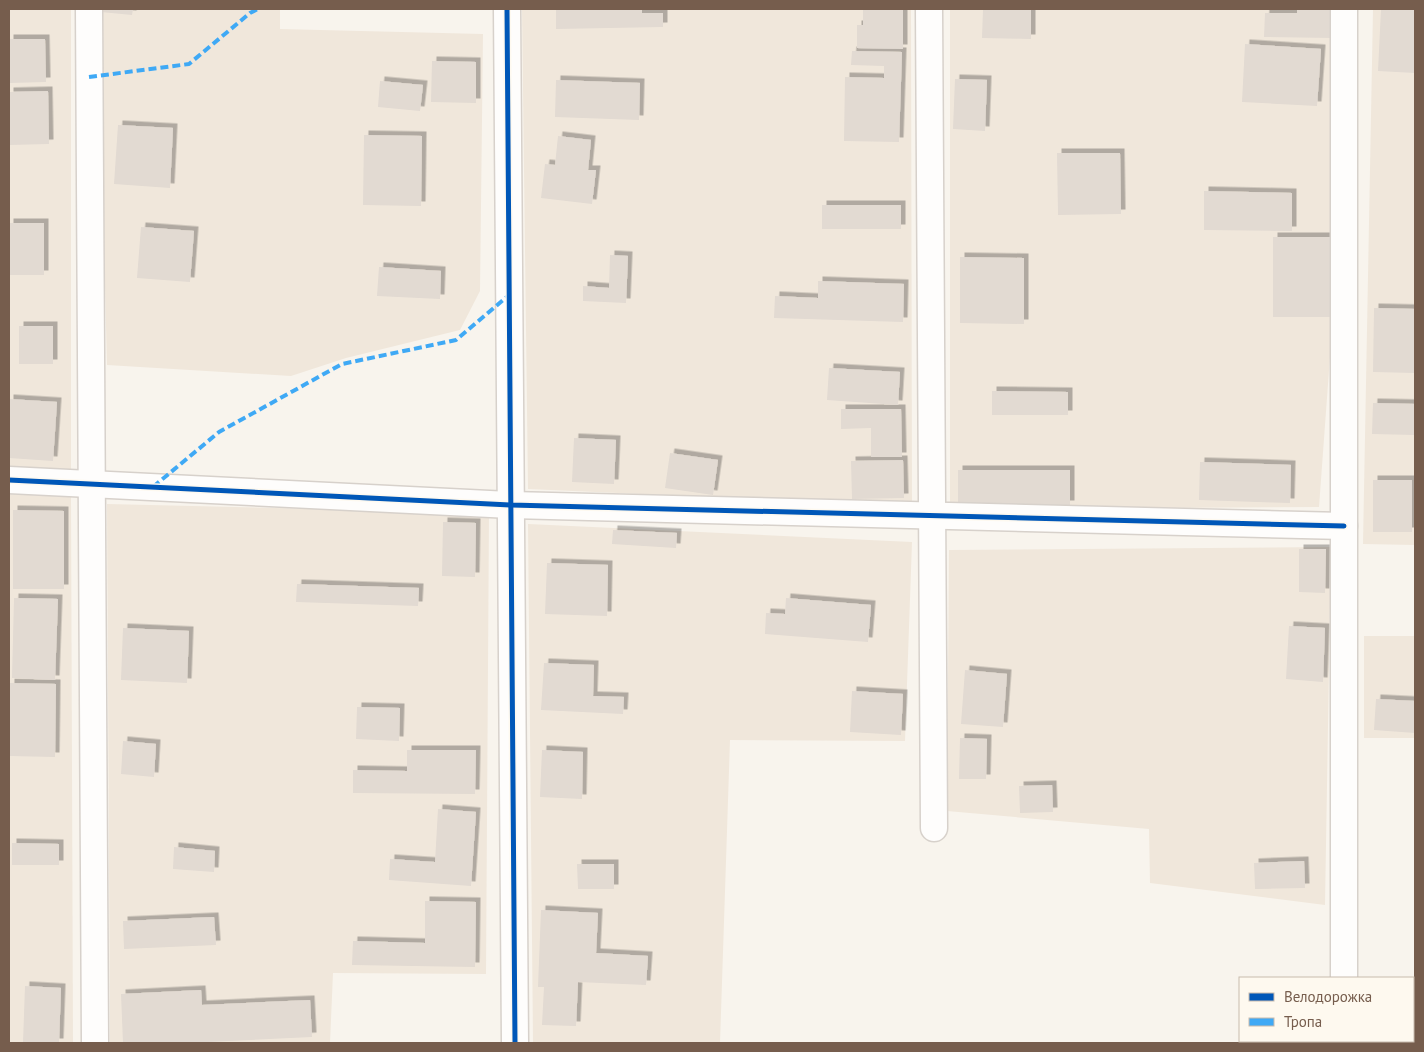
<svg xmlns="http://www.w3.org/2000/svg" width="1424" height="1052" font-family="'PT Sans',sans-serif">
<defs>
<filter id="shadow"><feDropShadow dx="4.5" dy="-4.5" stdDeviation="0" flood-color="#0004"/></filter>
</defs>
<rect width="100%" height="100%" fill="#f8f4ed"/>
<g fill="#f0e7db">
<path d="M9 9H71V474L9 468Z"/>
<path d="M98 9H280V29L483 34 480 291 460 330 346 358 291 376 107 365Z"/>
<path d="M522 9H911L912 506 528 489Z"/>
<path d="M950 9H1337L1339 234 1319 507 950 509Z"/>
<path d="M1373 9H1415V545L1363 544Z"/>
<path d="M9 494 71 497 73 1043H9Z"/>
<path d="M107 504 489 513 486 974 333 973 330 1043H110Z"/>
<path d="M528 524 912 542 905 741 730 740 720 1043H533Z"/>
<path d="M1331 547 1325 905 1150 883 1149 829 947 811 949 550Z"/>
<rect x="1364" y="636" width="51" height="102"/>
</g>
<g fill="#e2dad2" filter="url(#shadow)">
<path d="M101 9H133L132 15 101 12Z"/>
<path d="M556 9H642V13H663V27L556 29Z"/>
<path d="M863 9H903V49L857 48V25H863Z"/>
<path d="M983 9H1031V39L982 38Z"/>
<path d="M1297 9H1335L1334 38 1264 37 1265 13H1297Z"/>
<path d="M1381 9H1415V73L1378 71Z"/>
<path d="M9 39H45L46 82 9 83Z"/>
<path d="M1245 44 1321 49 1317 106 1242 102Z"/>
<path d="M852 51 902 52 899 142 844 141 845 77 884 78V66L851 65Z"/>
<path d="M432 61 476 62V103L431 102Z"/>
<path d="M955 79 987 80 985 131 953 129Z"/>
<path d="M556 80 640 83 639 120 555 117Z"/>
<path d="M380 81 423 85 420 111 378 107Z"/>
<path d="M48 91 49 144 9 145V92Z"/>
<path d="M118 125 173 128 170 188 114 184Z"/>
<path d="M364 135 422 136 421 206 363 205Z"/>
<path d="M558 136 591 140 588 170H596L592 204 541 198 545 164 555 165Z"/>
<path d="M1057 153H1120L1121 214 1058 215Z"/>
<path d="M1204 191 1292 193V231L1204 230Z"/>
<rect x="822" y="205" width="79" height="24"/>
<rect x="9" y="223" width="35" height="52"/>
<path d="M141 227 194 231 190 282 137 278Z"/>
<rect x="1273" y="237" width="58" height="80"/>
<path d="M610 255 628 256 626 303 583 301V286L609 288Z"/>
<path d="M960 257 1024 258V324L960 323Z"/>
<path d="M379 267 441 271 440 299 377 296Z"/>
<path d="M818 281 904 284 903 322 774 318 775 296 818 298Z"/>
<path d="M1374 308 1415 309V373L1373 372Z"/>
<rect x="19" y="326" width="34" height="38"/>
<path d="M829 368 900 372 898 405 827 400Z"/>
<path d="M992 391 1068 392V415H992Z"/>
<path d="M9 399 57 402 53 461 9 458Z"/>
<path d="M1373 403 1415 404V435L1372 434Z"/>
<path d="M841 409H901L902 457H871V428L841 429Z"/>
<path d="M574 438 616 440 614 484 572 482Z"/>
<path d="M670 453 718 460 713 495 665 488Z"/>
<path d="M903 460 904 498 852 499 851 461Z"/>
<path d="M1200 462 1291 465 1290 503 1199 500Z"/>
<rect x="958" y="470" width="112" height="35"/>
<rect x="1373" y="480" width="39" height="52"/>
<path d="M13 510 64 511V589H13Z"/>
<path d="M443 522 476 523 475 577 442 576Z"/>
<path d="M613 530 677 533 676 548 612 544Z"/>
<path d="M1299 549H1326L1325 593 1299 592Z"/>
<path d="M547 563 608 565 607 616 545 614Z"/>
<path d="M297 584 419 588 418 606 296 602Z"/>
<path d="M14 598 58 599 55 680 12 678Z"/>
<path d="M786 598 871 605 868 642 765 634 766 613 785 614Z"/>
<path d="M1289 626 1325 628 1323 682 1286 679Z"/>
<path d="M123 628 189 631 187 683 121 680Z"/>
<path d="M544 663 594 665 593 696 624 697 623 714 541 710Z"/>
<path d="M965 670 1007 674 1003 727 961 724Z"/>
<path d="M10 683 56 684 55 757 9 756Z"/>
<path d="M852 691 903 694 901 735 850 732Z"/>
<path d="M1376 699 1415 701V733L1374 730Z"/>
<path d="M357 707 400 708 399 741 356 739Z"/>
<path d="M960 738 987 739 986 779H959Z"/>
<path d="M123 741 156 744 154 777 121 774Z"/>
<path d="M407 750H476L475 794 353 793V770L407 771Z"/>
<path d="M542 750 583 752 582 799 540 797Z"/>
<path d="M1052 785 1053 812 1020 813 1019 786Z"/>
<path d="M438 809 476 812 471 886 389 880 390 859 435 862Z"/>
<path d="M12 843 59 844V865H12Z"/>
<path d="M174 847 215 851 214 872 173 869Z"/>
<path d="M1304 861 1305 888 1255 889 1254 863Z"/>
<path d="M577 864H614V889H578Z"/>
<path d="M425 901 476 902 475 967 352 965 353 941 425 943Z"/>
<path d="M541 910 598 913 596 953 648 956 646 985 578 982 576 1026 542 1025 544 987H538Z"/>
<path d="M214 917 216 945 124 949 123 921Z"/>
<path d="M25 986 61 988 59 1043H23Z"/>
<path d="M201 990 202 1005 310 1000 312 1037 186 1043H123L121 994Z"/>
</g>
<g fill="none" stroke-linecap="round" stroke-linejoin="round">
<g stroke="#d7d1cb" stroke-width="29">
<g id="minor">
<path d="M89 9 95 1043"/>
<path d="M507 9 515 1043"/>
<path d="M929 9 934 828"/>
<path d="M9 480 511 505 1344 526"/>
<path d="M1344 978V9"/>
</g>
</g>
<use href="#minor" stroke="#fefdfc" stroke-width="26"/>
<g stroke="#3fa9f5" stroke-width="4" stroke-dasharray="8 4" stroke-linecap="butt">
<path d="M89 77 189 64 250 13 258 9"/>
<path d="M153 487 219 432 342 364 456 340 509 295"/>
</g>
<g stroke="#fef9ef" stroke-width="8">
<g id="cycleway">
<path d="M507 9 515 1043"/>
<path d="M9 480 511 505 1344 526"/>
</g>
</g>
<use href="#cycleway" stroke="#0057b8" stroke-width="5"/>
</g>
<rect width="1424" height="1052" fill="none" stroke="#765d4d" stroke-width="20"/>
<rect x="1239" y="977" width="175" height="65" fill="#fef9ef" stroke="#c8bbae"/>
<rect x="1249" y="993" width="25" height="8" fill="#0057b8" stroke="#c8bbae"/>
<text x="1284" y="1002" font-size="15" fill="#765d4d">Велодорожка</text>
<rect x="1249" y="1018" width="25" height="8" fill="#3fa9f5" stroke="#c8bbae"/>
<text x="1284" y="1027" font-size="15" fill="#765d4d">Тропа</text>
</svg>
